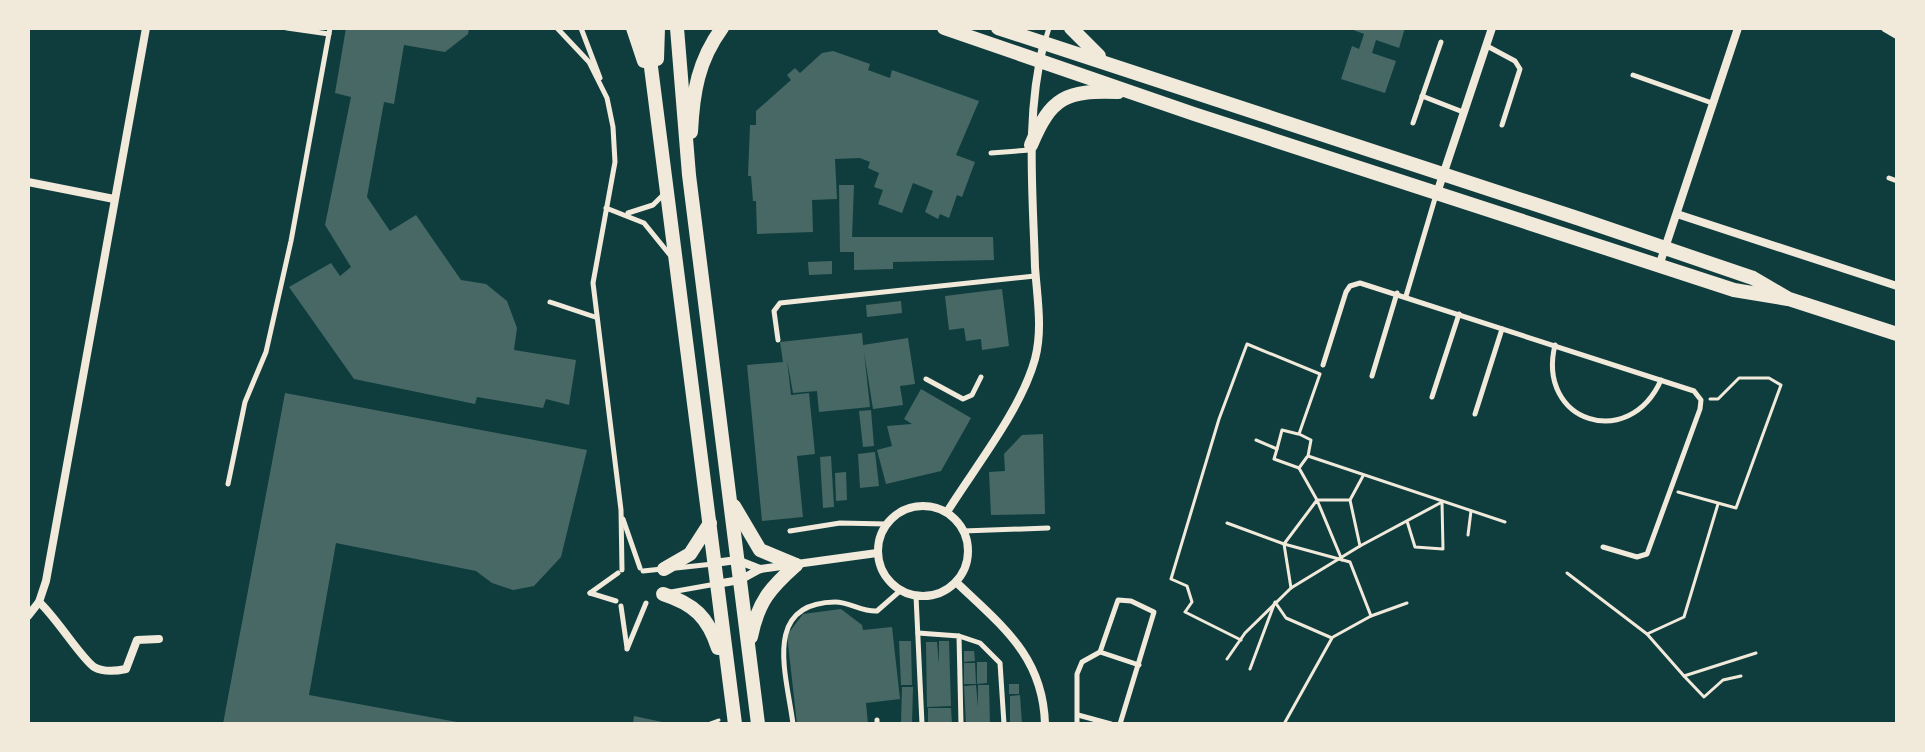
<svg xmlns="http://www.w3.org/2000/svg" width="1925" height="752" font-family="Literata,serif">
<rect width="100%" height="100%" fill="#0f3d3e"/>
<g fill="#486865">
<path d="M346 28H469L468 34 445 52 404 45 394 104 384 102 367 197 390 231 416 215 461 280 486 284 507 301 517 328 514 350 576 360 569 405 546 399 543 408 477 397 475 404 354 379 289 287 331 263 340 276 351 267 325 225 351 97 335 93Z"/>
<path d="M1348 28H1405L1399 48 1376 40 1372 53 1396 61 1385 93 1341 79 1352 46 1359 49 1364 34Z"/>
<path d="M833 51 870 64 868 70 890 78 892 70 979 101 956 155 975 162 962 197 957 195 949 218 940 214 938 219 925 212 933 191 913 183 902 213 878 204 883 190 874 187 879 173 868 168 870 162 860 158 835 159 837 199 812 200 813 232 757 234 756 201H753L751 176H748L750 125H756V111L791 80 787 75 795 68 800 73 822 53Z"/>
<path d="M839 185H854L852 237H993L994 260 893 262V269L854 270V252H840Z"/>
<path d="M832 261V274L809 275 808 262Z"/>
<path d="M1002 289 1009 346 982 350 981 339 966 341 964 328 949 330 945 296Z"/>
<path d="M901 301 902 313 867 317 866 305Z"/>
<path d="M862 333 863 345 908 338 915 384 900 386 903 405 873 409 864 352 870 407 819 412 817 391 793 393 787 360 791 395 809 393 815 454 797 456 803 517 762 521 747 365 783 362 780 342Z"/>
<path d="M921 389 971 418 941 471 886 484 877 450 892 446 887 426 912 424 904 419Z"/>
<path d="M285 393 587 450 561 557 534 586 513 590 492 583 476 571 336 543 309 695 468 724H223Z"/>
<path d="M871 410 874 446 863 447 859 411Z"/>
<path d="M1043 434 1045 514 991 515 989 472 1005 471 1004 454 1022 435Z"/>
<path d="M875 452 879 486 860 488 858 454Z"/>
<path d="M831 456 834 507 823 508 820 457Z"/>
<path d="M846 472 847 500 836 501 835 473Z"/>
<path d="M841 609 862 625 863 630 892 627 900 699 866 703 868 724H797L787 635 803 614Z"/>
<path d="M899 641H911L912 685H901Z"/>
<path d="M939 641H949L951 706 927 707 926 642H937L939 664Z"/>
<path d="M964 651H974L975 661 964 662Z"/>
<path d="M977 662H987V683L977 684Z"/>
<path d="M964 663H975L976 684H964Z"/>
<rect x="1009" y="684" width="10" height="10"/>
<path d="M976 685 978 707V685H989L990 724H966L964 686Z"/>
<path d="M902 687H913L912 724H901Z"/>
<path d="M1020 695 1022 724H1010V696Z"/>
<path d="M928 708H951L952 724H928Z"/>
<path d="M634 716 667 723V724H633Z"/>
</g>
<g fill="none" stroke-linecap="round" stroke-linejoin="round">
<g stroke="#f1e9da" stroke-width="3">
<path d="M1256 440 1277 449 1274 459 1299 468"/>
<path d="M1277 449 1282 430 1298 434"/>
<path d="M1307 457 1299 468 1317 500H1350"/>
<path d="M1363 476 1350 500 1360 546 1442 502 1443 549 1415 547 1407 521"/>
<path d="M1678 492 1736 508 1781 385 1769 378H1739L1718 399H1710"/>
<path d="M1718 504 1684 617 1647 634 1684 676 1756 653"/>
<path d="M1227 523 1284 544 1350 562 1371 616 1407 603"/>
<path d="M1468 535 1471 511"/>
<path d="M1342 560 1317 500 1284 544 1291 588 1360 546"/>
<path d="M1567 573 1647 634"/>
<path d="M1333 637 1371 616"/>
<path d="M1241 640 1185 612 1192 602 1187 586 1171 579 1219 419 1247 344 1320 374 1299 434 1311 440 1308 456 1505 522"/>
<path d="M1227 659 1245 633 1291 588"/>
<path d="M1250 669 1275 602 1286 618 1332 638 1284 724"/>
<path d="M1684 676 1704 697 1723 680 1741 676"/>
<path d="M708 724 719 720"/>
</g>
<g stroke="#f1e9da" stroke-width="5">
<path d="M287 28 329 34"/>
<path d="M557 28 589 62 607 98 613 127 615 162 593 283 621 510 622 570"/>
<path d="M581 28 600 78"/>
<path d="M1045 41 1049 28"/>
<path d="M1487 46 1515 61 1520 69 1502 125"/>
<path d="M1633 75 1712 103"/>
<path d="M1422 96 1463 112"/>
<path d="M1413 123 1441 42"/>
<path d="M991 153 1030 150"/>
<path d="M1889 178 1897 181"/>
<path d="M606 208 644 223 670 255"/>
<path d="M628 213 653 205 664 194"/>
<path d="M1406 296 1436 195"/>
<path d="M550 302 595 317"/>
<path d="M778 340 774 311 780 303 1035 276"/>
<path d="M1555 345C1536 422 1629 452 1661 380"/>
<path d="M1323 365 1346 292 1350 286 1360 283 1694 391 1701 400 1700 409 1647 554 1637 557 1603 547"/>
<path d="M1372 376 1397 293"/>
<path d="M926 379 963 399 972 395 981 377"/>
<path d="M1432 397 1459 314"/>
<path d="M1475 414 1502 329"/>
<path d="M228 484 245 402 266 352 291 241 330 28"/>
<path d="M623 519 640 568"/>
<path d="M790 531 840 523 886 524"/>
<path d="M963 531 1048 528"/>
<path d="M676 568 713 564"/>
<path d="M643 571 662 569"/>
<path d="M671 592 716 584"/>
<path d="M590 593 618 573"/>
<path d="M590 593 616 601"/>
<path d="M916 596 922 724"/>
<path d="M621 606 627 648"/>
<path d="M918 633 959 636 961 724"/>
<path d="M959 636 980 643 1000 663 1004 724"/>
<path d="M627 649 646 603"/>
<path d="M1100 652 1118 600 1131 601 1154 612 1120 724"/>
<path d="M1078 715 1111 724"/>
<path d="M877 720V724"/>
<path d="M793 724C787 676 761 603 835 602 850 602 862 612 877 611L901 590"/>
<path d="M1077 724V674L1082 662 1100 652 1139 665"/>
</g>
<g stroke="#f1e9da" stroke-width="8">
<path d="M1885 28 1897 35"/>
<path d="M28 182 114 199"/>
<path d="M1437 193 1492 28"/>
<path d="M1677 214 1897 286"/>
<path d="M1659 266 1738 28"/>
<circle cx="923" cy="551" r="45"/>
<path d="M947 512C975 467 1021 410 1035 359 1043 329 1037 297 1035 267 1033 192 1025 117 1044 42"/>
<path d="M714 563 737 560 760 569"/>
<path d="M956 582C1002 626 1043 656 1045 724"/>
<path d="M716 584 740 580 760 569 877 553"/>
<path d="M39 602C56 617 81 658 94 667 103 672 117 671 126 669L137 640 159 639"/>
<path d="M28 616 39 602 46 581 146 28"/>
</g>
<g stroke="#f1e9da" stroke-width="14">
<path d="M633 28 644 61"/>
<path d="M646 28 735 724"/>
<path d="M677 28 689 175 758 724"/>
<path d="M944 28 1194 114 1734 290 1788 299"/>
<path d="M998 28 1580 219 1753 278 1789 299 1897 334"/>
<path d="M1071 28 1099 56"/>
<path d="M657 59 658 28"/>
<path d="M691 132C693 92 698 61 722 28"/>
<path d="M1031 145C1051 97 1066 90 1118 92"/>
<path d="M734 506 760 550 796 565"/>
<path d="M664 569 690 554 710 523"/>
<path d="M663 594C694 604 708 617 718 648"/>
<path d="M751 637C758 602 770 588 796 565"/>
</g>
</g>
<rect width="1925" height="752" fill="none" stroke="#f1e9da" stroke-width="60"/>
</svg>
